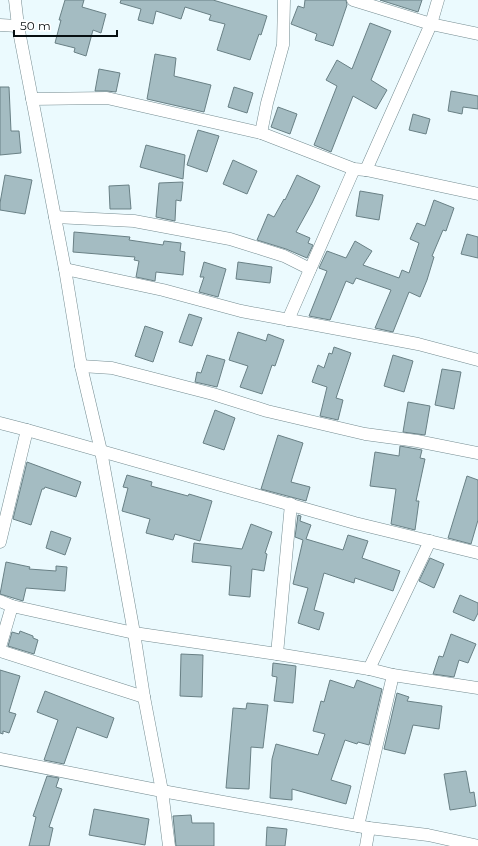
<svg xmlns="http://www.w3.org/2000/svg" width="478" height="846" font-family="Montserrat,sans-serif">
<rect width="100%" height="100%" fill="#ebfafe"/>
<g fill="#a4bcc2" stroke="#698085">
<path d="M65 0H84L82 7 106 14 101 33 93 30 86 56 74 52 75 48 55 43 61 20H59Z"/>
<path d="M121 0H213L267 16 261 35 259 34 250 60 217 50 225 24 209 20 211 15 185 7 181 19 156 11 153 24 138 20 141 9 120 3Z"/>
<path d="M305 0H346L347 5 333 46 315 40 317 34 291 24 298 6 304 8Z"/>
<path d="M380 0H422L418 12Z"/>
<path d="M370 23 391 31 371 80 387 90 376 109 353 96 331 152 314 145 337 86 326 80 337 60 352 69Z"/>
<path d="M155 54 176 58 174 76 211 85 204 112 147 99Z"/>
<path d="M99 69 120 73 116 92 107 91H95Z"/>
<path d="M0 87H9L11 131H19L21 153 0 155Z"/>
<path d="M234 87 253 93 247 113 228 107Z"/>
<path d="M451 91 478 96V109L463 107 462 114 448 111Z"/>
<path d="M278 107 297 114 290 134 271 127Z"/>
<path d="M413 114 430 119 426 134 409 130Z"/>
<path d="M198 130 219 136 207 172 187 165Z"/>
<path d="M146 145 185 155 183 179 140 167Z"/>
<path d="M233 160 257 171 247 194 223 184Z"/>
<path d="M5 175 32 180 25 214 0 210V203Z"/>
<path d="M297 175 320 186 312 203 296 232 310 238 308 243 313 245 307 258 286 249 257 240 268 214 274 217 284 199 285 200Z"/>
<path d="M183 182 181 201 176 200 175 221 156 217 159 183Z"/>
<path d="M129 185 131 209H110L109 186Z"/>
<path d="M360 191 383 195 379 220 356 216Z"/>
<path d="M434 200 454 208 446 231 443 230 432 256 434 257 427 280 420 297 409 292 393 332 375 328 391 290 356 278 353 284 346 281 330 320 309 316 327 271 319 268 327 251 346 258 355 241 372 251 363 265 399 278 402 270 409 273 419 243 410 239 417 223 425 226Z"/>
<path d="M74 232 130 237 129 240 163 245 164 241 181 243 180 251 185 252 183 275 156 272 155 281 136 277 139 261 134 260 135 257 73 252Z"/>
<path d="M467 234 478 237V258L461 254Z"/>
<path d="M204 262 226 269 218 297 199 292 204 277H200Z"/>
<path d="M238 262 272 267 270 283 236 279Z"/>
<path d="M189 314 202 318 192 346 179 342Z"/>
<path d="M145 326 163 332 153 362 135 356Z"/>
<path d="M238 332 266 341 268 334 284 340 275 366 272 365 262 394 240 387 248 366 229 360Z"/>
<path d="M334 347 351 353 336 398 343 400 338 420 320 416 327 387 312 382 318 365 324 368 329 353 332 354Z"/>
<path d="M207 355 225 360 217 387 195 382 197 372 201 373Z"/>
<path d="M393 355 413 361 404 392 384 386Z"/>
<path d="M442 369 461 372 454 409 435 405Z"/>
<path d="M408 402 430 406 425 435 403 432Z"/>
<path d="M215 410 235 418 224 450 203 443Z"/>
<path d="M278 435 303 443 291 482 310 487 306 501 261 489Z"/>
<path d="M400 446 422 450 420 458 425 459 416 501H419L415 530 391 524 396 489 370 486 375 452 399 456Z"/>
<path d="M27 462 81 482 76 497 45 487 44 489H42L31 525 13 519Z"/>
<path d="M127 475 152 482 151 486 188 496 189 494 212 501 200 541 175 534 173 540 146 533 150 519 122 511 128 488 123 487Z"/>
<path d="M467 476 478 480V520L471 544 448 538Z"/>
<path d="M298 515 301 516 300 521 311 525 306 539 343 550 348 535 368 541 362 558 400 571 393 591 355 578 354 583 324 573 314 610 324 613 319 630 298 623 308 588 293 584 303 540 295 537Z"/>
<path d="M251 524 272 532 265 553 267 554 264 571 252 569 250 597 229 595 231 566 192 562 194 543 242 549Z"/>
<path d="M51 531 71 538 65 555 46 548Z"/>
<path d="M430 558 444 564 434 588 419 581Z"/>
<path d="M6 562 30 567 29 569 56 571V566L67 567 65 591 26 588 23 601 0 594Z"/>
<path d="M460 595 478 603V613L474 621 453 612Z"/>
<path d="M20 631 33 636V638L38 640 34 654 8 646 12 632 19 634Z"/>
<path d="M451 634 476 644 468 663 459 660 454 677 433 674 439 656 443 657Z"/>
<path d="M181 654 203 655 202 697 180 696Z"/>
<path d="M273 663 296 666 293 703 274 701 277 677 272 676Z"/>
<path d="M0 670 20 676 9 712 16 714 9 733 3 731V734L0 733Z"/>
<path d="M330 680 354 688 357 680 382 689 369 745 358 742 357 744 345 740 331 780 351 786 346 804 292 789V800L270 798 272 759 276 744 318 755 325 734 313 731 321 701 324 702Z"/>
<path d="M45 691 114 718 107 738 77 727 64 764 44 760 58 720 37 712Z"/>
<path d="M397 693 409 697 407 701 442 706 439 729 413 725 405 754 384 749Z"/>
<path d="M247 703 268 705 263 748 251 747 249 789 226 788 233 708 246 709Z"/>
<path d="M466 771 470 793 474 792 476 806 450 810 444 774Z"/>
<path d="M47 776 59 778 56 787 62 789 49 827 53 828 49 846H29L36 817 33 816Z"/>
<path d="M94 809 149 819 145 845 89 835Z"/>
<path d="M191 815 192 823H214V846H176L173 816Z"/>
<path d="M267 827 287 829 285 846H266Z"/>
</g>
<g fill="none" stroke-linecap="round" stroke-linejoin="round">
<g stroke="#758c91" stroke-width="13">
<g id="minor">
<path d="M15 0 18 26 65 269 81 366 101 451 134 633 144 697 162 791 169 846"/>
<path d="M353 0 431 24 478 34"/>
<path d="M0 25 18 26"/>
<path d="M32 99 107 98 261 133 354 169 366 170 478 194"/>
<path d="M261 133 267 103 283 45 284 0"/>
<path d="M366 170 431 24 438 0"/>
<path d="M55 217 134 221 230 239 284 256 310 269"/>
<path d="M65 269 163 290 241 311 418 344 478 360"/>
<path d="M288 320 354 169"/>
<path d="M81 366 112 368 213 394 267 411 365 434 417 441 478 453"/>
<path d="M0 423 27 430 355 523 478 553"/>
<path d="M0 542 27 430"/>
<path d="M0 601 12 606 134 633 277 654 369 669 393 675 478 688"/>
<path d="M0 647 12 606"/>
<path d="M0 651 144 697"/>
<path d="M277 654 291 504"/>
<path d="M369 669 430 541"/>
<path d="M0 759 162 791 369 828 428 835 478 846"/>
<path d="M358 826 393 675"/>
<path d="M366 846 369 828"/>
</g>
</g>
<use href="#minor" stroke="#fff" stroke-width="12"/>
</g>
<path d="M14 30v6h103v-6" fill="none" stroke="#070f11" stroke-width="2"/>
<text x="20" y="30" font-size="12" fill="#070f11" stroke="#ffffff" stroke-width="3" paint-order="stroke">50 m</text>
</svg>
